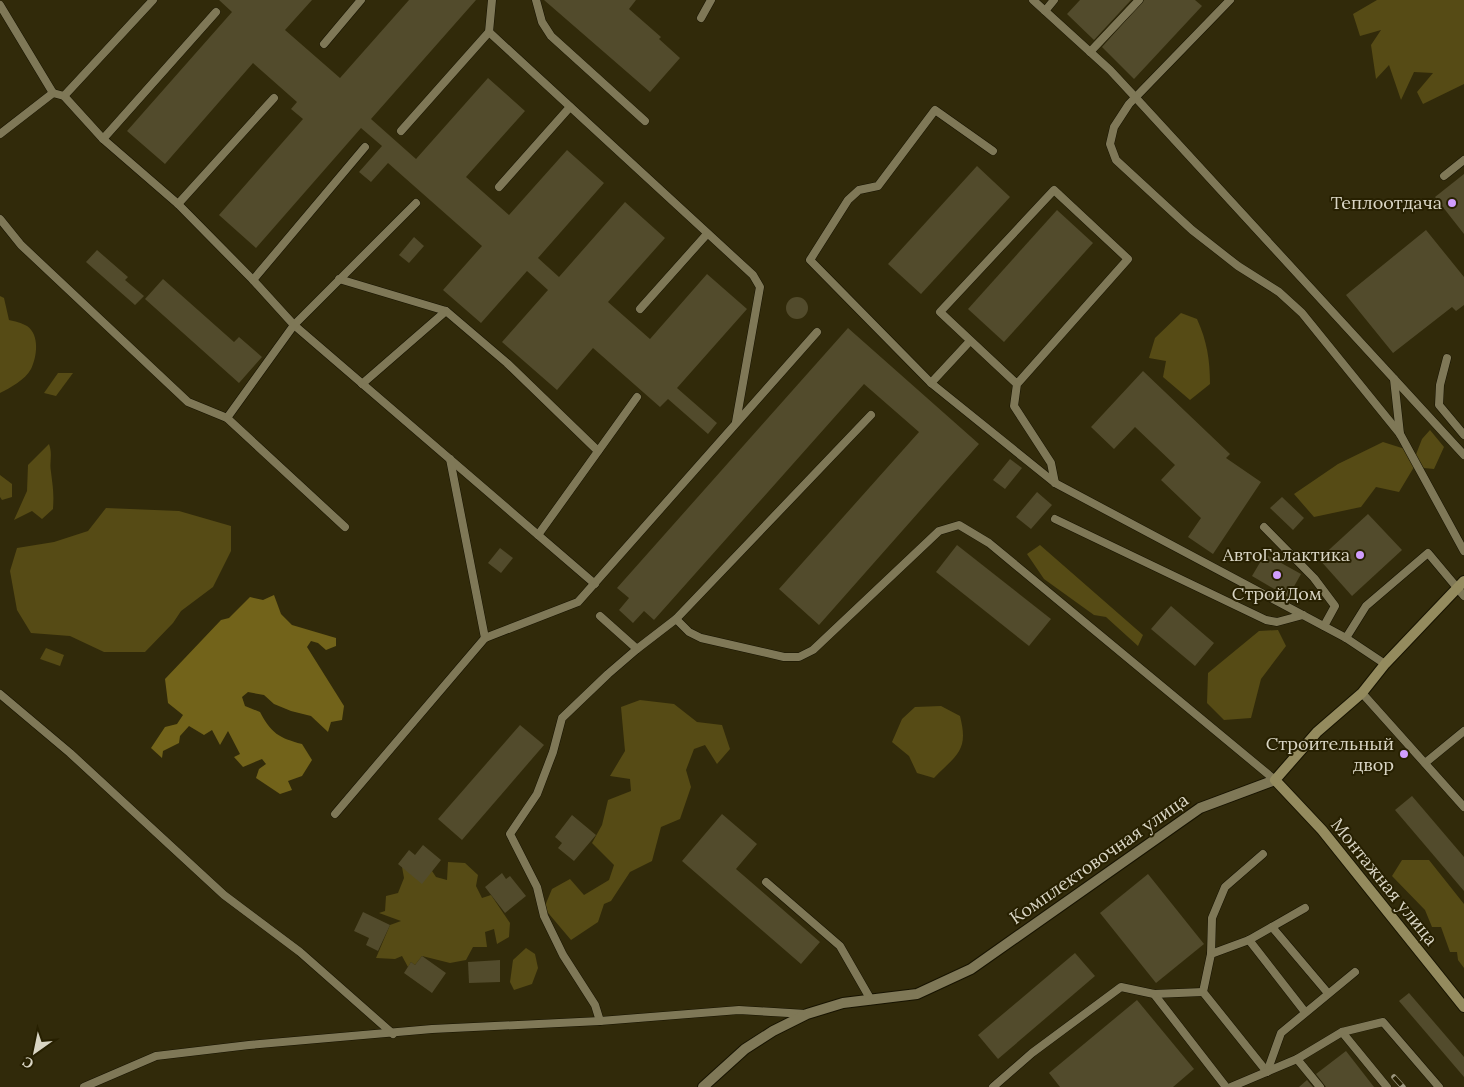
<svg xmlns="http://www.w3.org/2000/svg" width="1464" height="1087" font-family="Lora,serif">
<rect width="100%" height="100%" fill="#312a0a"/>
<g fill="#564b15">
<path d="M1377 0H1464V84L1423 104 1417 92 1433 73 1414 72 1401 100 1389 65 1376 79 1371 45 1381 30 1360 36 1353 14Z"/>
<path d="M0 296 4 298 9 320C14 321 22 323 27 326 40 335 37 357 31 369 25 380 10 388 0 393Z"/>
<path d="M1181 313 1197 319C1207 341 1210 360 1210 384L1190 400 1163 377 1166 361 1149 358 1155 338Z"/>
<path d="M58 373H73L56 396 44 393Z"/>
<path d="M1430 430 1444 447 1434 469 1414 467 1399 492 1376 487 1361 507 1314 517 1294 494 1338 464 1383 442 1405 449 1415 457 1422 439Z"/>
<path d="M49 444C53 455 49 462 51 472 53 488 54 493 53 509L42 519 32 511 14 520 27 491 28 465Z"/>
<path d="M0 475 12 484V497L2 500 0 497Z"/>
<path d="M106 508 179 511 231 526V551L213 587 181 611 173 623 145 652H104L70 636 31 633 17 610 10 571 17 548 54 542 88 531Z"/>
<path d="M1040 545 1143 635 1138 646 1106 617 1094 615 1044 579 1027 554Z"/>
<path d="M1278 630 1286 646 1261 679 1251 718 1224 720 1207 703 1208 673 1259 631Z"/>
<path d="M46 648 64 655 60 666 40 659Z"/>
<path d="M640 700 674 704 697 722 722 725 730 749 717 764 705 745 694 749 686 770 691 787 680 819 661 827 652 861 630 872 611 901 604 904 598 922 571 940 544 908 552 889 570 879 584 895 609 880 614 865 592 843 602 825 608 800 631 791 630 779 610 776 625 751 621 707Z"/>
<path d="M941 706 960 716C969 751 957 754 934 778L917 773 909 756 892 742 902 719 915 707Z"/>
<path d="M1402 860H1429L1464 904V968L1458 960 1457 952H1450L1441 927H1432L1425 910 1392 876Z"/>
<path d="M448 862 465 863 478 875 476 886 482 898 491 895 510 923 509 937 497 944 494 929 485 932 487 947H473L466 960 450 963 422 956 415 965 411 962 408 967 402 956 395 959 376 958 390 925 401 921 379 913 385 911 386 896 398 893 404 878 402 867 432 871 436 877 447 880Z"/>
<path d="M526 948 535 954 538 968 532 984 514 990 510 982 513 960Z"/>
</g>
<path fill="#72631a" d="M274 595 281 614 292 625 336 638V646L326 650 318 643 311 641 307 647 344 706 342 720 331 722 328 732 311 716 291 711 274 704 264 695 248 692 242 697 245 706 260 712C271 733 279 738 302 744L312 760 302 776 288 781 292 790 280 794 256 778 259 769 266 764 262 759 243 767 234 757 240 754 228 731 220 745 212 730 204 735 189 726 180 736 179 743 163 751 162 758 151 748 165 727 177 724 183 715 168 703 165 679 221 620 229 618 250 597 263 600Z"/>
<g fill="#524b2c">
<path d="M219 0H312L285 30 340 78 409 0H476L371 119 416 159 488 78 525 111 466 177 509 215 567 150 604 183 538 258 559 277 625 202 665 238 608 302 650 339 707 274 747 309 677 388 717 423 708 434 668 399 660 407 593 348 557 390 502 342 548 290 527 271 481 323 443 290 482 246 388 163 371 182 359 172 382 146 361 128 256 248 219 215 303 119 291 109 297 102 253 63 165 164 127 131 232 12Z"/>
<path d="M544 0H636L629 9 661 37 659 39 680 58 650 92Z"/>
<path d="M1080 0H1131L1094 40 1067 14Z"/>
<path d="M1144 0H1195L1202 6 1134 79 1102 47Z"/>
<path d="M977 166 1010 197 921 294 888 264Z"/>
<path d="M1464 174V234L1435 197Z"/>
<path d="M1057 210 1093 243 1004 342 968 309Z"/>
<path d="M1426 230 1464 277V305L1456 311 1452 307 1393 353 1346 295Z"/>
<path d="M414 237 424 246 409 263 399 255Z"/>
<path d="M97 250 128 277 125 280 144 296 135 305 86 262Z"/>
<path d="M163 279 234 342 239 337 262 357 239 383 145 299Z"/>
<circle cx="797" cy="308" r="11"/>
<path d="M848 328 979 444 819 625 779 589 919 432 864 384 654 620 644 611 633 623 619 610 629 598 617 588Z"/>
<path d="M1143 371 1230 454 1226 458 1261 482 1213 554 1188 537 1201 518 1161 480 1175 465 1135 427 1114 449 1091 427Z"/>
<path d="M1010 459 1022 468 1005 489 993 480Z"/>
<path d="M1037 492 1052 505 1031 529 1016 517Z"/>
<path d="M1282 497 1304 518 1293 530 1270 508Z"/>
<path d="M1368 514 1402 550 1352 596 1319 559Z"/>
<path d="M957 545 1051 619 1029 646 936 572Z"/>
<path d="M500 548 513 558 501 573 488 563Z"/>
<path d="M1265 554 1301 574 1288 597 1252 576Z"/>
<path d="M1171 606 1214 643 1195 666 1151 629Z"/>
<path d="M520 725 544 745 462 840 438 819Z"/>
<path d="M1412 796 1464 857V891L1395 810Z"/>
<path d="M722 814 757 844 736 869 820 942 801 964 682 861Z"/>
<path d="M572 815 596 835 574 861 558 848 562 843 555 837Z"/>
<path d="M423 845 441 860 422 884 398 864 409 850 415 855Z"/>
<path d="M502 873 506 879 510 876 526 896 505 913 485 887Z"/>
<path d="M1148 874 1204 944 1156 983 1100 913Z"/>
<path d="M363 912 390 925 378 951 366 945 369 938 354 931Z"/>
<path d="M1075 953 1095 976 998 1059 978 1035Z"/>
<path d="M422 956 446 973 432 993 404 973 411 962 415 965Z"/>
<path d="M500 960V982L469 983 468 962Z"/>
<path d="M1409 993 1464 1057V1077L1399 1001Z"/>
<path d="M1137 1000 1194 1069 1173 1087H1060L1049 1073Z"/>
<path d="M1346 1051 1374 1087H1326L1316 1074Z"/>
<path d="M1307 1080 1313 1087H1299Z"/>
</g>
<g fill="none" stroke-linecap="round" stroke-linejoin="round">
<g stroke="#171300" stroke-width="9">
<g id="lane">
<path d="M536 0 542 22 551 36 645 121"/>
<path d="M1033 0 1110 70 1136 98 1464 455"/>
<path d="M1230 0 1129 104 1114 127 1110 144 1116 160 1192 230 1238 266 1279 292 1302 313 1400 434 1464 551"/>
<path d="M0 5 53 93"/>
<path d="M1045 11 1054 0"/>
<path d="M701 18 711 0"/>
<path d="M489 32 753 275 760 287 736 422"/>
<path d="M324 44 361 0"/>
<path d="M1090 52 1139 0"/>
<path d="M64 96 153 0"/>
<path d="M401 131 489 32 492 0"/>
<path d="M0 134 53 93 64 96 103 139 178 204 253 280 294 325 595 584"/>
<path d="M103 139 216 12"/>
<path d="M993 151 935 110 878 186 859 190 848 200 810 260 931 383 1055 483 1346 638 1385 664"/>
<path d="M1444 176 1464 160"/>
<path d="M499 187 570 107"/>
<path d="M178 204 274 98"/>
<path d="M0 219 21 245 188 402 227 418 345 527"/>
<path d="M339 279 446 311 507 363 598 451"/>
<path d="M253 280 365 147"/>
<path d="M640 309 707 234"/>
<path d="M1447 358 1440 385 1439 405 1464 435"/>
<path d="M1394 379 1400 434"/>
<path d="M931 383 970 341"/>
<path d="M362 384 446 311"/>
<path d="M1017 384 940 312 1054 190 1128 259 1017 384 1014 406 1051 463 1055 483"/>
<path d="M227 418 294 325 416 203"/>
<path d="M450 459 485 638"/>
<path d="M1055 519 1266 620 1277 622 1303 615"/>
<path d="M1264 527 1314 578 1335 606 1324 626"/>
<path d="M538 535 637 397"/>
<path d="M600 616 637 649 676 619 871 415"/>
<path d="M676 619 689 632 701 638 784 657H799L813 650 939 531 959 525 989 543 1275 780"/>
<path d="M1346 638 1366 606 1428 553 1464 596"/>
<path d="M1362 693 1464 807"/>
<path d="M0 694 70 753 224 895 300 952 393 1034"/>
<path d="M1425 763 1464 731"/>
<path d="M335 814 485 638 578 602 817 332"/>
<path d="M1263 854 1225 887 1212 918 1211 954 1203 992 1267 1072"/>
<path d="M766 882 840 946 871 1000"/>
<path d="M1272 927 1327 992"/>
<path d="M1249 940 1305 1012"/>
<path d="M1211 954 1249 940 1305 908"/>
<path d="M1154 994 1226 1087"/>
<path d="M600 1021 595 1005 563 955 544 916 537 887 510 834 537 794 553 752 562 718 608 674 637 649"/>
<path d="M1342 1032 1387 1087"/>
<path d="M1297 1059 1320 1087"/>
<path d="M1267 1072 1281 1033 1355 972"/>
<path d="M84 1087 156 1056 249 1045 432 1029 600 1021 739 1010 806 1014"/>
<path d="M993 1087 1032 1053 1121 987 1154 994 1203 992"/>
<path d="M1231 1087 1297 1059 1342 1032 1383 1022 1439 1087"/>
</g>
</g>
<g stroke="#171300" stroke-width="12">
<path id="street" d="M703 1087 745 1049 773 1031 807 1014 843 1003 917 994 971 969 1200 808 1275 780"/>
</g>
<g stroke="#171300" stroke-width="12">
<path id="secondary" d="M1464 581 1385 664 1362 693 1317 732 1275 780 1322 830 1464 1007"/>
</g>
<use href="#lane" stroke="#7f7857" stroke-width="8"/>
<use href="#street" stroke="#7f7857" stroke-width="10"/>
<use href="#secondary" stroke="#948b5e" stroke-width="10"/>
<g stroke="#9b967f" stroke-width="5.5">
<path id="rail" d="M1394 1077 1403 1087"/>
</g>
<use href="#rail" stroke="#272001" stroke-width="4" stroke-dasharray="11" stroke-linecap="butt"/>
</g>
<g fill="#d19dfe" stroke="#272001" stroke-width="2">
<circle cx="1452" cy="203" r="5"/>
<circle cx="1360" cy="555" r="5"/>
<circle cx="1277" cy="575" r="5"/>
<circle cx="1404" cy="754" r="5"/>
</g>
<g text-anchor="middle" stroke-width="4" stroke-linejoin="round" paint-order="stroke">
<g font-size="18" fill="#d9d5c4" stroke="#272001" text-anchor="end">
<text x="1442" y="209">Теплоотдача</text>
<text x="1350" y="561">АвтоГалактика</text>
<text x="1277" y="600" text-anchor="middle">СтройДом</text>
<text x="1394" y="750">Строительный<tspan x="1394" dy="21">двор</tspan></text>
</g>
<g font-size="18" fill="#d9d5c4" stroke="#272001">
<text transform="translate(1099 859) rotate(-35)" y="6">Комплектовочная улица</text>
<text transform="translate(1384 882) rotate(51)" y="6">Монтажная улица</text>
</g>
</g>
<g transform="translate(35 1052) rotate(213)" stroke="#272001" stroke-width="4" paint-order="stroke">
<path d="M0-4L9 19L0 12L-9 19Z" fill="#d9d5c4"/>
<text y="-8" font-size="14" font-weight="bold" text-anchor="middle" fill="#d9d5c4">С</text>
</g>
</svg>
